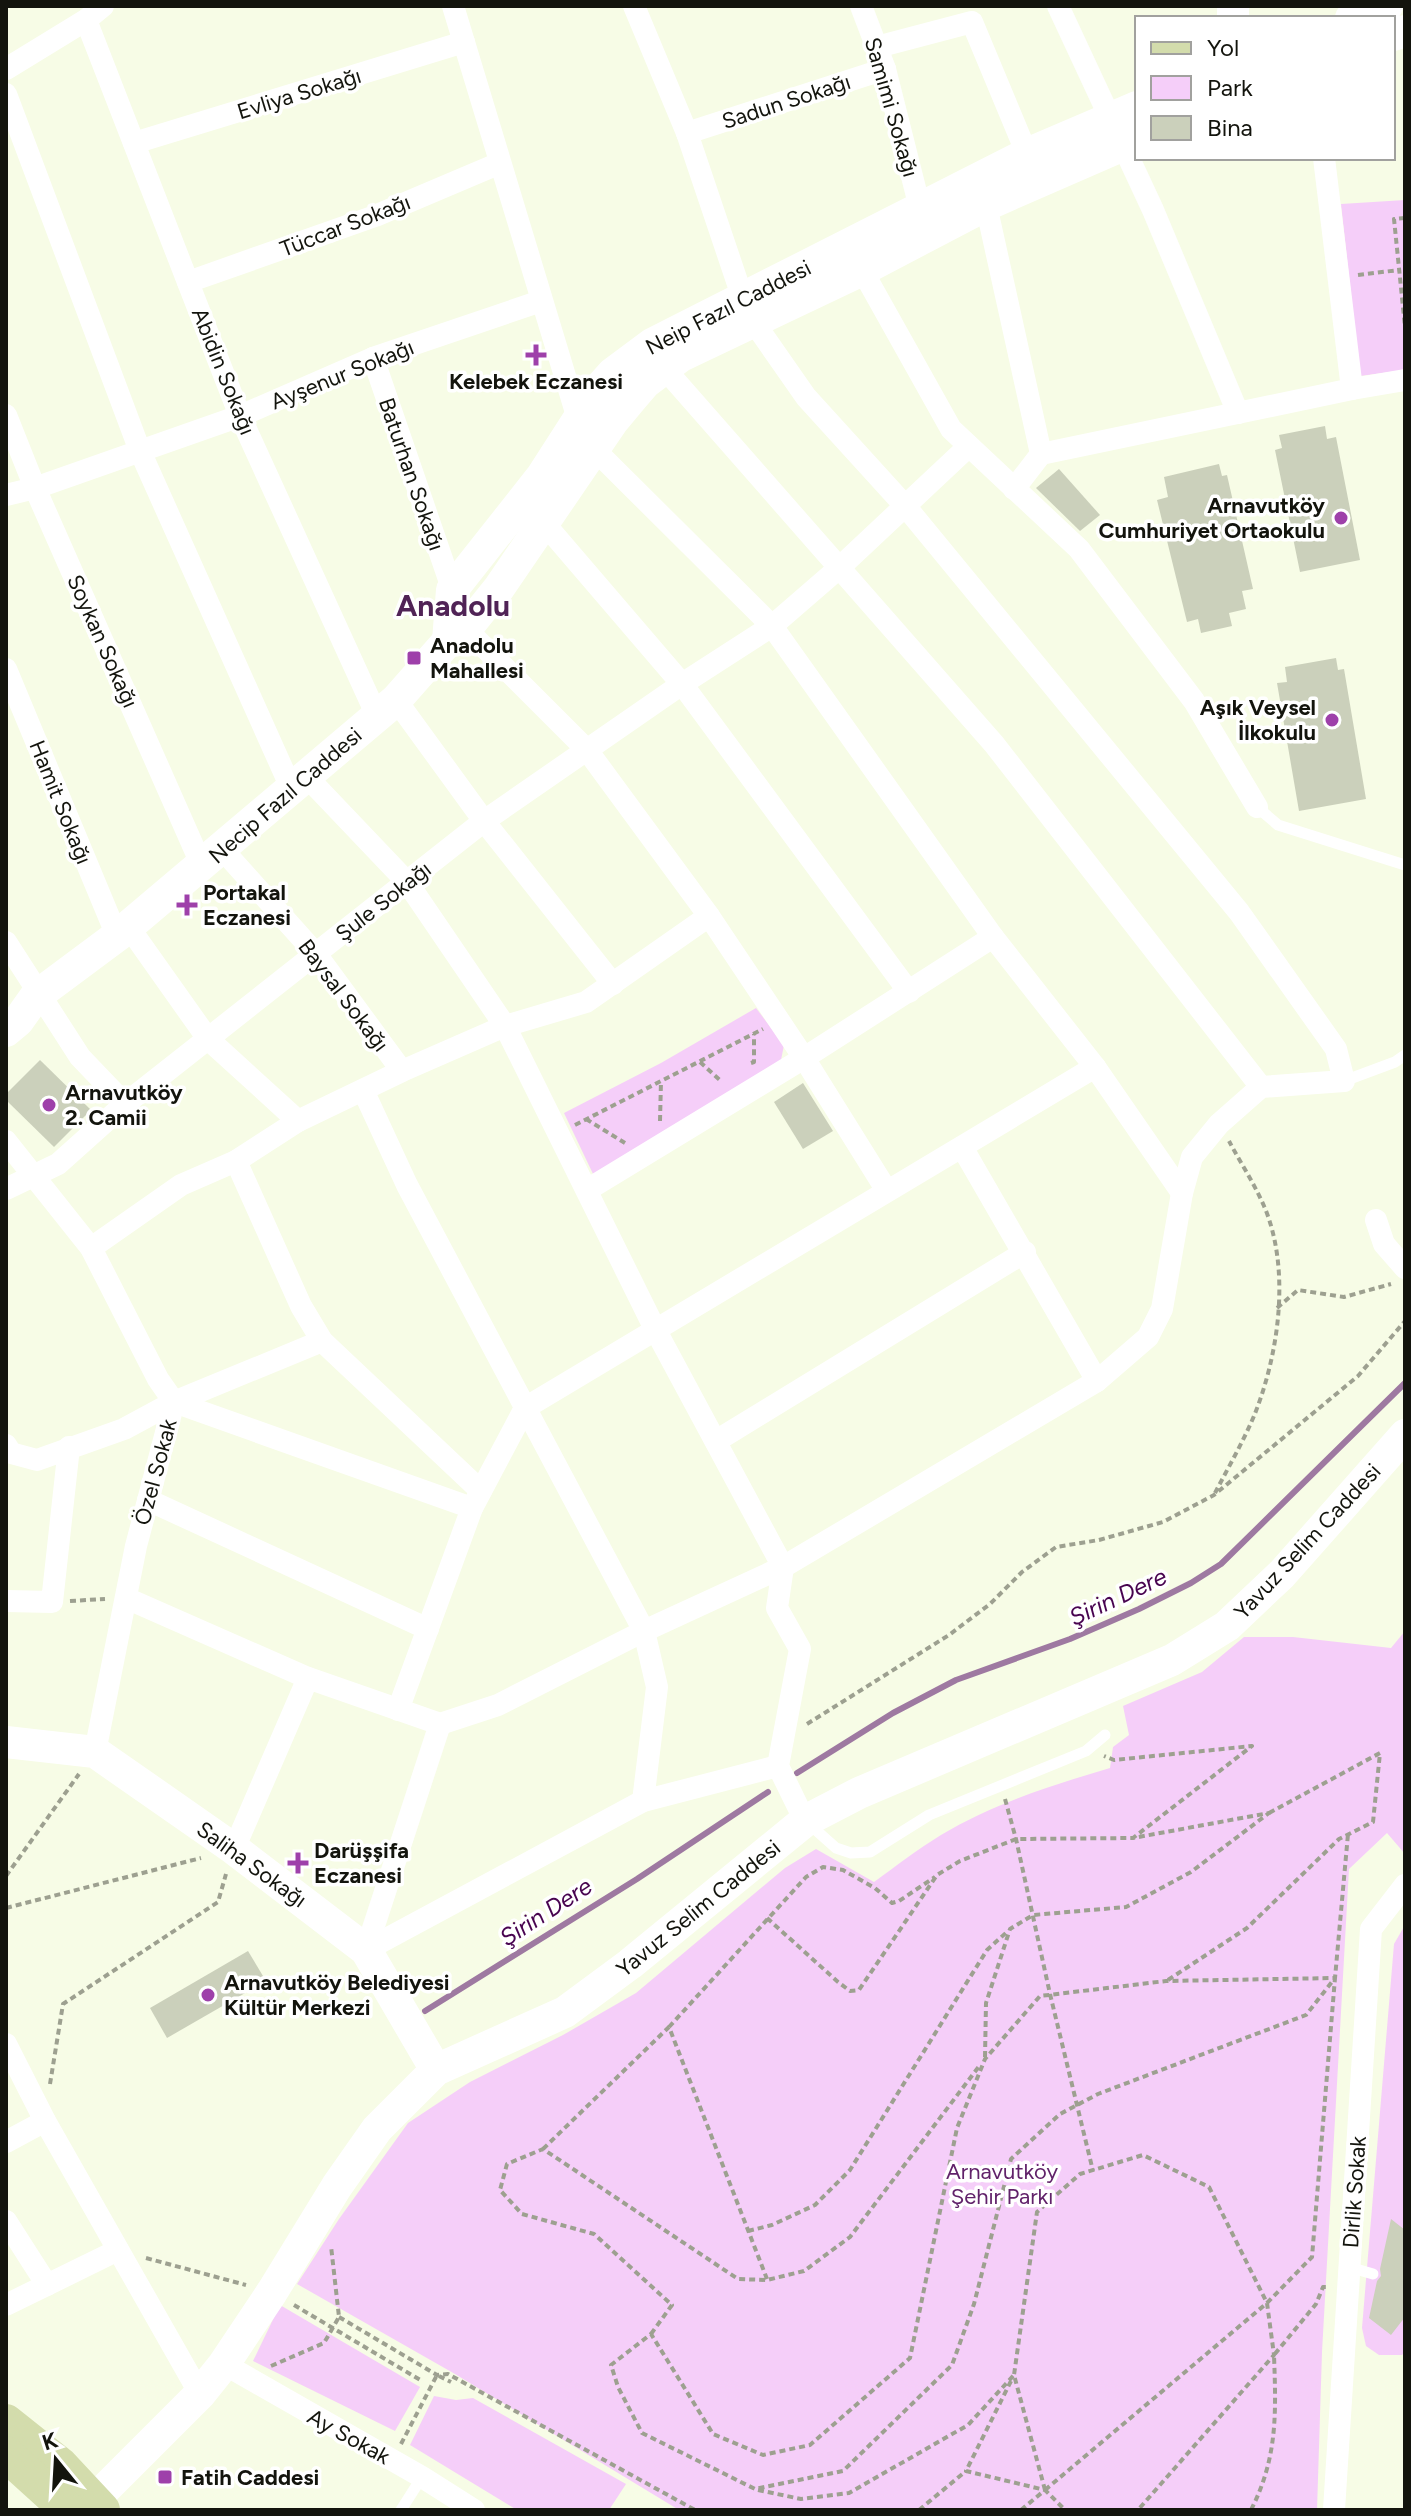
<svg xmlns="http://www.w3.org/2000/svg" width="1411" height="2516" font-family="Figtree,sans-serif">
<rect width="100%" height="100%" fill="#f7fce6"/>
<g fill="#f5cef9">
<path d="M1405 200V370L1360 376 1341 204Z"/>
<path d="M756 1008 784 1045 781 1060 594 1176 564 1113 661 1063Z"/>
<path d="M1405 1631V1854L1387 1833 1349 1869 1322 2352 1317 2510H679L455 2374 297 2284 339 2219 408 2123 470 2082 563 2035 636 1993 785 1868 816 1849 874 1882C896 1866 918 1849 941 1835 993 1804 1052 1785 1110 1768L1113 1747 1129 1735 1123 1706 1202 1672 1244 1637H1293L1391 1648Z"/>
<path d="M1405 1925V2352L1402 2355H1379L1366 2346 1362 2328 1394 1944Z"/>
<path d="M280 2305 420 2387 395 2431 253 2361Z"/>
<path d="M434 2396 456 2400 473 2398 626 2484 609 2510H517L410 2445Z"/>
</g>
<g fill="none" stroke-linecap="round" stroke-linejoin="round">
<g stroke="#9e79a1" stroke-width="6">
<path d="M797 1773 893 1713 956 1680 1070 1639 1139 1609 1191 1583 1221 1564 1405 1383"/>
<path d="M425 2011 637 1879 768 1792"/>
</g>
</g>
<g fill="#cbd0bb">
<path d="M1325 426 1327 439 1336 437 1360 560 1300 572 1275 450 1282 448 1279 435Z"/>
<path d="M1219 464 1222 476 1227 475 1253 589 1242 591 1246 609 1229 613 1232 626 1201 633 1198 619 1187 622 1157 500 1168 497 1164 477Z"/>
<path d="M1059 469 1100 515 1080 531 1036 488Z"/>
<path d="M1336 658 1338 670 1344 669 1366 799 1299 811 1277 683 1287 682 1285 667Z"/>
<path d="M40 1060 91 1110 54 1147 6 1100V1094Z"/>
<path d="M803 1083 833 1131 803 1149 774 1102Z"/>
<path d="M248 1951 266 1981 167 2038 150 2008Z"/>
<path d="M1391 2219 1405 2230V2317L1391 2335 1369 2318 1377 2281 1381 2276 1380 2269Z"/>
</g>
<g fill="none" stroke-linecap="round" stroke-linejoin="round">
<g stroke="#9da090" stroke-width="4" stroke-dasharray="6 4" stroke-linecap="butt">
<path d="M1405 218 1394 219 1405 327"/>
<path d="M1358 275 1399 270"/>
<path d="M700 1062 722 1082"/>
<path d="M751 1063 754 1062V1034"/>
<path d="M586 1119 625 1143"/>
<path d="M660 1121 661 1081"/>
<path d="M575 1125 763 1029"/>
<path d="M1277 1308 1298 1290 1344 1297 1391 1284"/>
<path d="M1215 1493C1228 1468 1243 1442 1254 1416 1279 1354 1291 1269 1264 1206 1254 1183 1240 1162 1229 1141"/>
<path d="M70 1601 105 1599"/>
<path d="M807 1724 949 1635 990 1604 1022 1572 1056 1547 1099 1540 1163 1522 1214 1495 1358 1376 1405 1321"/>
<path d="M1005 1799 1016 1839 1050 1994 1093 2171"/>
<path d="M6 1876 79 1774"/>
<path d="M6 1908 201 1858"/>
<path d="M767 1918 838 1982 850 1991 859 1990 937 1875 960 1861 1016 1839 1133 1838"/>
<path d="M1168 1980 1247 1928 1339 1839 1373 1822 1380 1753 1269 1813"/>
<path d="M669 2027 806 1877 823 1867 843 1870 875 1888 892 1903 899 1901 935 1877"/>
<path d="M985 2057 986 2003 1010 1929 1033 1915 1126 1907 1191 1872 1269 1813 1133 1838 1252 1746 1114 1760 1104 1756"/>
<path d="M50 2084 63 2004 218 1902 226 1874"/>
<path d="M543 2149 669 2027 767 2279"/>
<path d="M748 2231 772 2225 815 2205 850 2170 987 1950 1008 1931"/>
<path d="M146 2258 246 2285"/>
<path d="M294 2305 422 2381"/>
<path d="M339 2317 437 2375 448 2374 695 2510"/>
<path d="M651 2334 672 2305 594 2234 522 2214 500 2190 507 2164 543 2149 738 2279 767 2280 804 2271 850 2237 980 2065"/>
<path d="M271 2366 324 2343 339 2317 331 2246"/>
<path d="M1011 2381 966 2471 1045 2490"/>
<path d="M401 2444 437 2375 451 2382"/>
<path d="M758 2490 801 2499 849 2493 968 2425 1014 2375"/>
<path d="M1045 2490 1014 2375 1037 2212 1080 2174 1143 2155 1209 2187 1267 2303 1312 2257 1335 1978 1306 2015 1098 2094 1060 2114 1011 2159 974 2304 952 2365 843 2471 755 2489 642 2433 618 2387 611 2365 651 2334 713 2434 763 2455 810 2445 910 2358 957 2128 985 2059 1040 1996 1166 1981 1335 1978 1348 1834"/>
<path d="M1045 2490 1267 2303 1274 2355 1138 2510"/>
<path d="M919 2510 966 2471"/>
<path d="M1021 2510 1045 2490 1065 2510"/>
<path d="M1251 2510C1278 2457 1276 2412 1274 2355L1316 2304 1323 2287H1329"/>
</g>
<g stroke="#fff" stroke-width="11">
<path d="M1257 807 1278 825 1405 865"/>
<path d="M1344 1081 1395 1062 1405 1055"/>
<path d="M809 1824 836 1848 851 1853 870 1852 929 1815 1086 1751 1105 1735"/>
<path d="M1349 2267 1373 2274"/>
<path d="M401 2510 422 2477"/>
</g>
<g stroke="#fff" stroke-width="22">
<path d="M453 6 578 419 594 449 772 626 993 937 1095 1067 1182 1193"/>
<path d="M861 6 885 69 920 208"/>
<path d="M1058 6 1153 210 1238 413"/>
<path d="M86 20 240 416 377 716"/>
<path d="M877 47 972 22 1027 154"/>
<path d="M6 69 86 20 103 6"/>
<path d="M6 94 140 451 292 790"/>
<path d="M687 133 885 69"/>
<path d="M134 143 464 42"/>
<path d="M1324 158 1352 389"/>
<path d="M986 205 1041 454"/>
<path d="M862 270 951 429 1079 549 1194 701 1257 807"/>
<path d="M188 282 375 216 500 163"/>
<path d="M373 358 466 629 587 750 709 916 804 1058 887 1191"/>
<path d="M664 368 994 744 1261 1087"/>
<path d="M6 415 35 488 202 866"/>
<path d="M1014 489 1041 454 1352 389 1405 380"/>
<path d="M6 495 35 488 240 416 373 358 541 301"/>
<path d="M544 523 682 684 909 992"/>
<path d="M6 669 117 936"/>
<path d="M396 700 484 821 613 984"/>
<path d="M307 777 407 882 505 1026 655 1329 783 1567 777 1608 800 1649 778 1766 805 1821"/>
<path d="M222 849 316 954 402 1071"/>
<path d="M128 926 208 1039 298 1121"/>
<path d="M6 942 80 1057 125 1104"/>
<path d="M363 1090 407 1185 644 1631 657 1687 643 1801"/>
<path d="M6 1141 91 1248 158 1379 174 1402 136 1546 95 1752"/>
<path d="M962 1147 1097 1381"/>
<path d="M236 1161 301 1306 322 1341 481 1491"/>
<path d="M6 1189 58 1164 125 1104 484 821 682 684 772 626 839 568 969 446"/>
<path d="M587 1190 804 1058 993 937"/>
<path d="M1376 1220 1384 1244 1405 1268"/>
<path d="M91 1248 181 1185 236 1161 298 1121 402 1071 505 1026 586 1002 709 916"/>
<path d="M174 1402 472 1508"/>
<path d="M716 1441 1025 1252"/>
<path d="M6 1445 11 1453 37 1460 124 1429 174 1402 322 1341"/>
<path d="M148 1500 428 1629"/>
<path d="M126 1598 308 1678 440 1724 498 1705 644 1631 783 1567 1097 1381 1148 1337 1162 1309 1182 1193 1192 1157 1219 1124 1261 1087 1344 1081 1336 1049 1239 912 906 507 806 397 753 321 743 299 687 133 634 6"/>
<path d="M6 1601 52 1602 69 1447"/>
<path d="M398 1710 472 1508 525 1408 1095 1067"/>
<path d="M234 1849 308 1678"/>
<path d="M366 1950 643 1801 778 1766"/>
<path d="M366 1950 440 1724"/>
<path d="M6 2044 45 2121 200 2394"/>
<path d="M6 2142 45 2121"/>
<path d="M6 2221 47 2285"/>
<path d="M6 2305 118 2250"/>
<path d="M224 2364 422 2477 474 2510"/>
<path d="M1334 2510 1371 1929 1405 1885"/>
</g>
<g stroke="#fff" stroke-width="32">
<path d="M1233 18V6"/>
<path d="M1351 18 1387 6"/>
<path d="M1393 35 1405 31"/>
<path d="M448 641 452 590 542 476 596 392 613 373 652 344 1027 154 1137 107"/>
<path d="M6 1031 18 1021 35 997 117 936 396 700 448 641 466 629 499 588 613 421 633 397 645 383 681 356 862 270 986 205 1137 139"/>
<path d="M6 1742 95 1752 234 1849 366 1950 436 2070"/>
<path d="M93 2501 200 2394 224 2364 272 2292 337 2186 377 2129 436 2070 565 2012 630 1964 805 1821 859 1793 1172 1660 1227 1626 1282 1574 1405 1435"/>
</g>
<g stroke="#d3dcac" stroke-width="36">
<path d="M6 2422 60 2465 102 2510"/>
<path d="M6 2454 68 2510"/>
</g>
</g>
<g fill="#9e40aa" stroke="#fff" stroke-width="3">
<path d="M532 343h8v8h8v8h-8v8h-8v-8h-8v-8h8z"/>
<circle cx="1341" cy="518" r="8"/>
<rect x="406" y="650" width="16" height="16" rx="4"/>
<circle cx="1332" cy="720" r="8"/>
<path d="M183 893h8v8h8v8h-8v8h-8v-8h-8v-8h8z"/>
<circle cx="49" cy="1105" r="8"/>
<path d="M294 1851h8v8h8v8h-8v8h-8v-8h-8v-8h8z"/>
<circle cx="208" cy="1995" r="8"/>
<rect x="157" y="2469" width="16" height="16" rx="4"/>
</g>
<g text-anchor="middle" stroke-width="7" stroke-linejoin="round" paint-order="stroke">
<g font-size="22" fill="#13140d" stroke="#fff">
<text transform="translate(299 93) rotate(-17)" y="8">Evliya Sokağı</text>
<text transform="translate(786 101) rotate(-18)" y="8">Sadun Sokağı</text>
<text transform="translate(892 107) rotate(74)" y="8">Samimi Sokağı</text>
<text transform="translate(345 225) rotate(-21)" y="8">Tüccar Sokağı</text>
<text transform="translate(728 307) rotate(-27)" y="8">Neip Fazıl Caddesi</text>
<text transform="translate(224 371) rotate(68)" y="8">Abidin Sokağı</text>
<text transform="translate(342 374) rotate(-22)" y="8">Ayşenur Sokağı</text>
<text transform="translate(412 474) rotate(71)" y="8">Baturhan Sokağı</text>
<text transform="translate(103 641) rotate(66)" y="8">Soykan Sokağı</text>
<text transform="translate(285 795) rotate(-41)" y="8">Necip Fazıl Caddesi</text>
<text transform="translate(61 802) rotate(68)" y="8">Hamit Sokağı</text>
<text transform="translate(383 901) rotate(-38)" y="8">Şule Sokağı</text>
<text transform="translate(344 995) rotate(53)" y="8">Baysal Sokağı</text>
<text transform="translate(155 1472) rotate(-75)" y="8">Özel Sokak</text>
<text transform="translate(1307 1541) rotate(-47)" y="8">Yavuz Selim Caddesi</text>
<text transform="translate(252 1864) rotate(36)" y="8">Saliha Sokağı</text>
<text transform="translate(698 1908) rotate(-39)" y="8">Yavuz Selim Caddesi</text>
<text transform="translate(1354 2192) rotate(-86)" y="8">Dirlik Sokak</text>
<text transform="translate(349 2436) rotate(29)" y="8">Ay Sokak</text>
</g>
<g font-size="22" font-weight="bold" fill="#13140d" stroke="#fff" text-anchor="start">
<text x="536" y="389" text-anchor="middle">Kelebek Eczanesi</text>
<text x="1325" y="513" text-anchor="end">Arnavutköy<tspan x="1325" dy="25">Cumhuriyet Ortaokulu</tspan></text>
<text x="430" y="653">Anadolu<tspan x="430" dy="25">Mahallesi</tspan></text>
<text x="1316" y="715" text-anchor="end">Aşık Veysel<tspan x="1316" dy="25">İlkokulu</tspan></text>
<text x="203" y="900">Portakal<tspan x="203" dy="25">Eczanesi</tspan></text>
<text x="65" y="1100">Arnavutköy<tspan x="65" dy="25">2. Camii</tspan></text>
<text x="314" y="1858">Darüşşifa<tspan x="314" dy="25">Eczanesi</tspan></text>
<text x="224" y="1990">Arnavutköy Belediyesi<tspan x="224" dy="25">Kültür Merkezi</tspan></text>
<text x="181" y="2485">Fatih Caddesi</text>
</g>
<g font-size="22" fill="#61226a" stroke="#fff">
<text x="1002" y="2179">Arnavutköy<tspan x="1002" dy="25">Şehir Parkı</tspan></text>
</g>
<g font-size="24" font-style="italic" fill="#480450" stroke="#fff">
<text transform="translate(1118 1597) rotate(-25)" y="8">Şirin Dere</text>
<text transform="translate(546 1912) rotate(-33)" y="8">Şirin Dere</text>
</g>
<g font-size="30" font-weight="bold" fill="#502356" stroke="#fff">
<text x="453" y="616">Anadolu</text>
</g>
</g>
<rect width="1411" height="2516" fill="none" stroke="#13140d" stroke-width="16"/>
<rect x="1135" y="16" width="260" height="144" fill="#ffffff" stroke="#a1a19e" stroke-width="2"/>
<rect x="1151" y="42" width="40" height="12" fill="#d3dcac" stroke="#a1a19e" stroke-width="2"/>
<text x="1207" y="56" font-size="24" fill="#13140d">Yol</text>
<rect x="1151" y="76" width="40" height="24" fill="#f5cef9" stroke="#a1a19e" stroke-width="2"/>
<text x="1207" y="96" font-size="24" fill="#13140d">Park</text>
<rect x="1151" y="116" width="40" height="24" fill="#cbd0bb" stroke="#a1a19e" stroke-width="2"/>
<text x="1207" y="136" font-size="24" fill="#13140d">Bina</text>
<g transform="translate(56 2460) rotate(342)" stroke="#ffffff" stroke-width="6" paint-order="stroke">
<path d="M0-6L14 30L0 20L-14 30Z" fill="#13140d"/>
<text y="-12" font-size="22" font-weight="bold" text-anchor="middle" fill="#13140d">K</text>
</g>
</svg>
